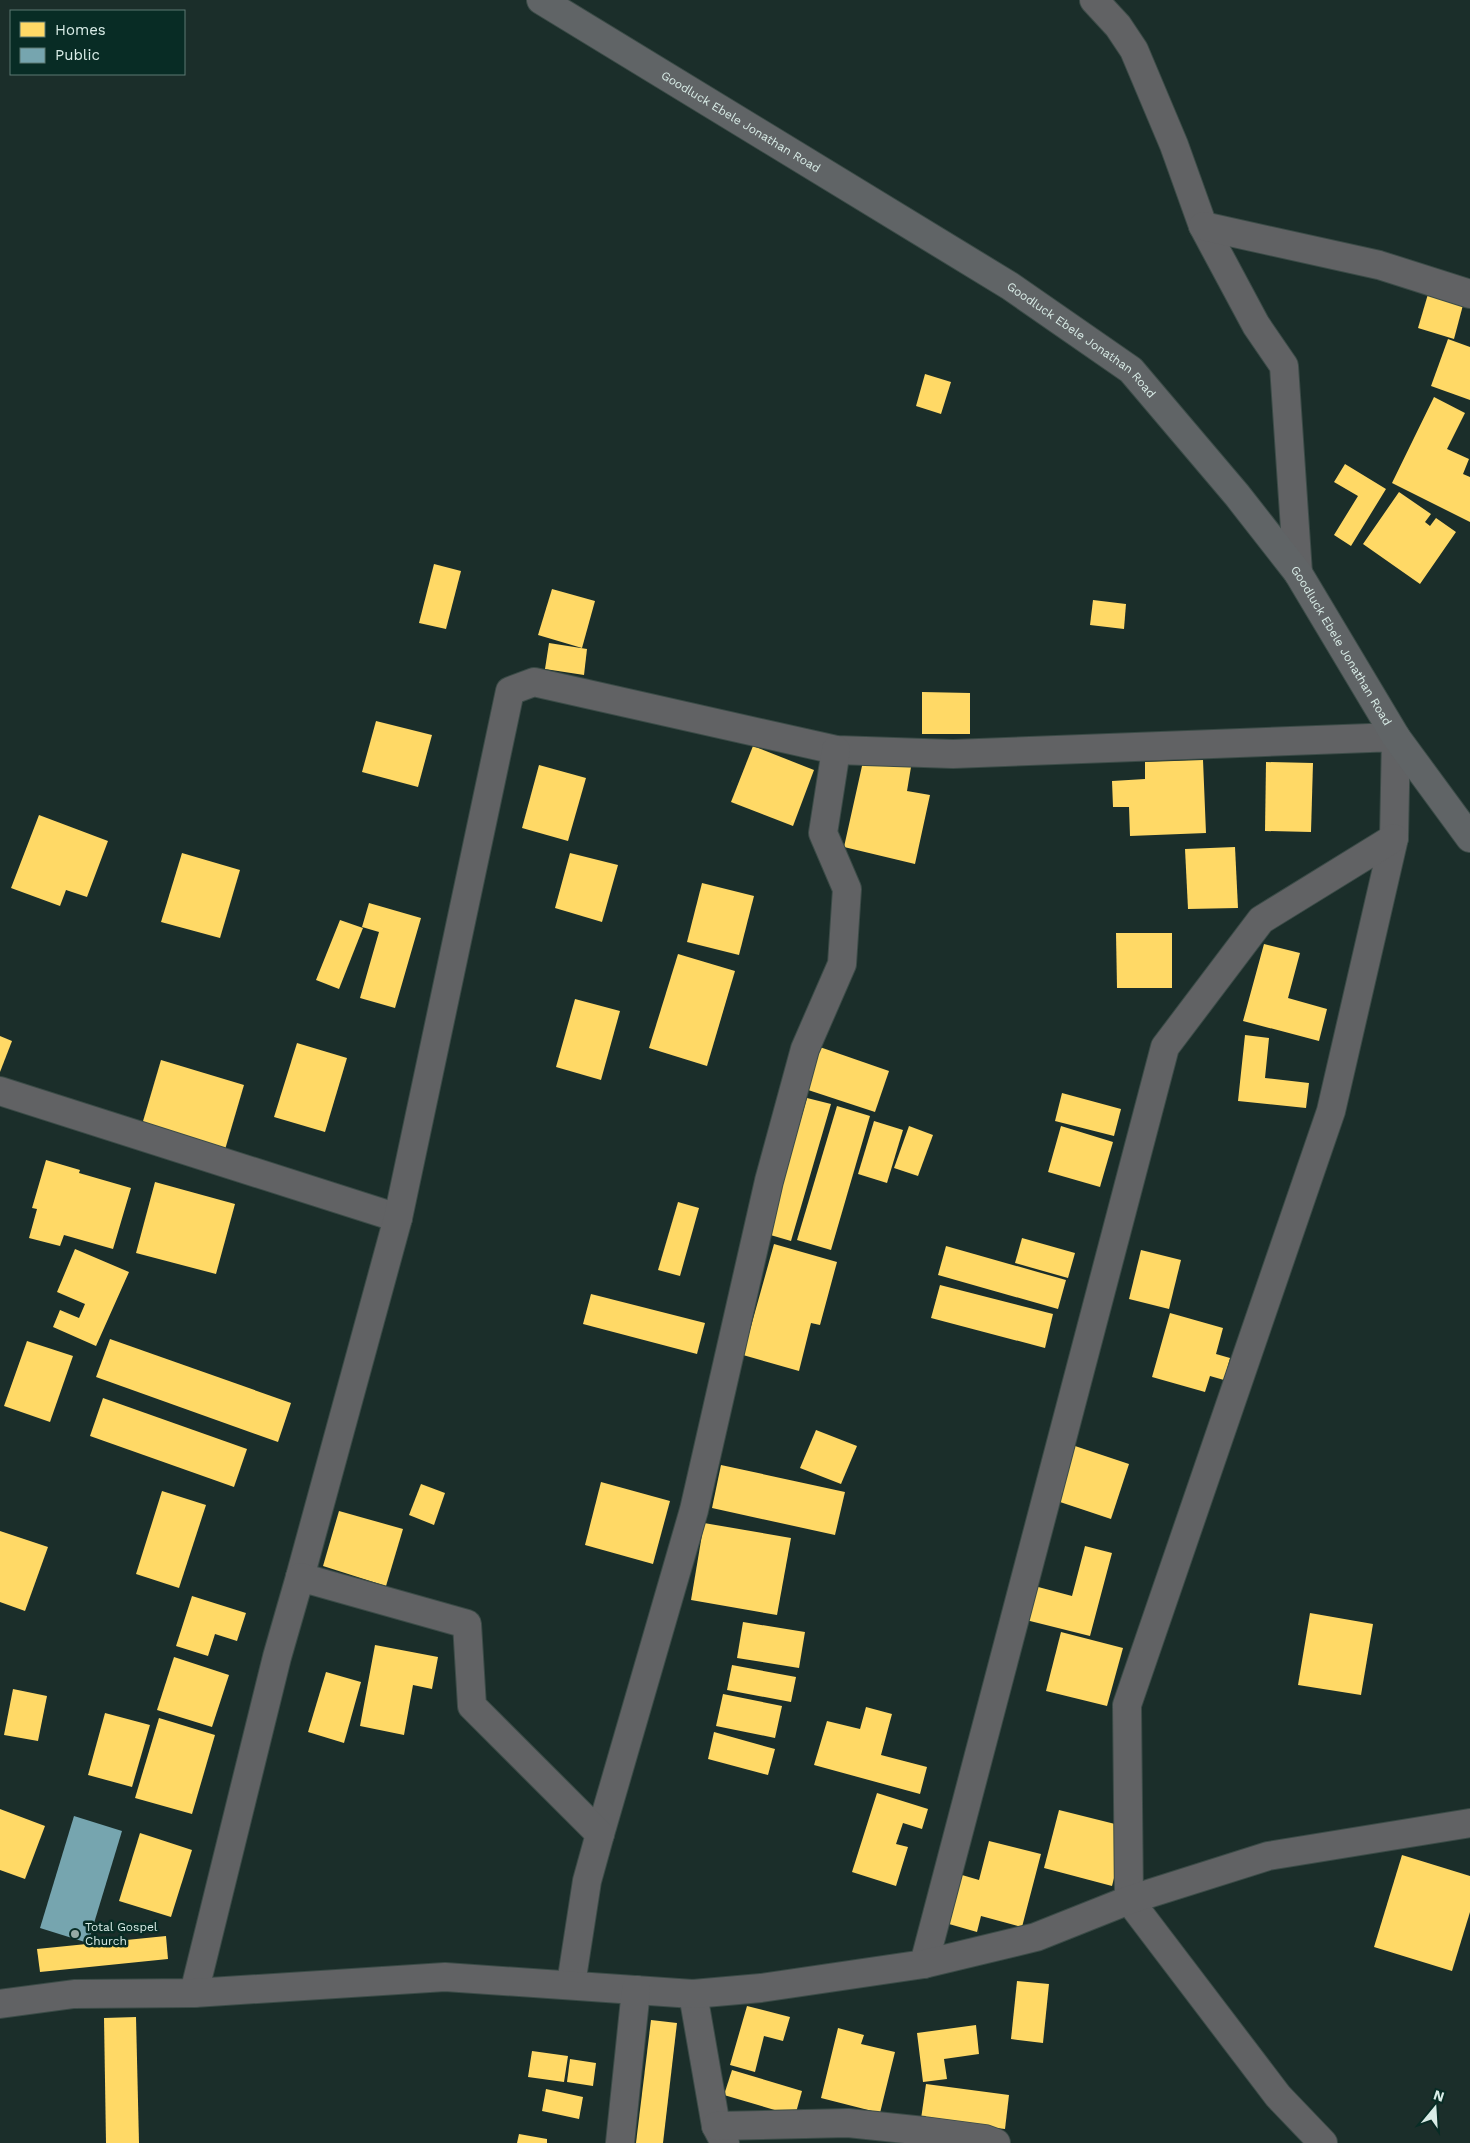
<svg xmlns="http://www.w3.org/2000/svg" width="1470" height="2143" font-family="'Work Sans',sans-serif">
<rect width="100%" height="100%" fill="#1b2e2a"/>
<g fill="#ffd966">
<path d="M1428 294 1463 305 1454 339 1418 328Z"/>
<path d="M1448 339 1470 347V400L1431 386Z"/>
<path d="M925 374 951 382 941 414 916 406Z"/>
<path d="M1434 397 1465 413 1447 449 1469 459 1463 474 1470 477V522L1392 483Z"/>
<path d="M1345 464 1386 489 1351 546 1334 535 1358 496 1334 482Z"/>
<path d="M1399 492 1431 514 1425 522 1430 526 1436 518 1456 532 1420 584 1363 544Z"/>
<path d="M434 564 461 571 446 629 419 623Z"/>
<path d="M552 589 595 601 582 648 538 635Z"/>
<path d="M1093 600 1126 604 1124 629 1090 625Z"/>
<path d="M549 643 587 649 584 675 545 669Z"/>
<path d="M922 692 970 693V734H922Z"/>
<path d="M376 721 432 735 418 787 362 772Z"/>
<path d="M753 746 814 770 793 826 731 802Z"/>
<path d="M864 757 911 767 907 791 930 795 915 864 844 847Z"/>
<path d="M1203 760 1206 833 1130 836 1129 807H1113L1112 781 1145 779V762Z"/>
<path d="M1266 762 1313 763 1311 832 1265 831Z"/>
<path d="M539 765 586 778 568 841 522 828Z"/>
<path d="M39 815 108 841 87 897 66 890 60 906 11 888Z"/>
<path d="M1235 847 1238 908 1188 909 1185 849Z"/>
<path d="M182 853 240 870 220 938 161 922Z"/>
<path d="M570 853 618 865 602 922 555 908Z"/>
<path d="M702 883 754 896 739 955 687 942Z"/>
<path d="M369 903 421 918 395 1008 360 998 379 932 362 927Z"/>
<path d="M340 920 363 928 339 989 316 980Z"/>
<path d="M1116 933H1172V988H1117Z"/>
<path d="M1264 944 1300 953 1288 998 1327 1009 1319 1041 1243 1021Z"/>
<path d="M678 954 735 971 707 1066 649 1048Z"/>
<path d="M575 999 620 1011 601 1080 556 1067Z"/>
<path d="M1245 1035 1269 1038 1265 1078 1309 1083 1306 1108 1238 1101Z"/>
<path d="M0 1036 12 1041 0 1072Z"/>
<path d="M297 1043 347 1058 325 1132 274 1117Z"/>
<path d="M814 1045 889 1071 875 1112 799 1087Z"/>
<path d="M161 1060 244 1085 224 1153 141 1128Z"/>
<path d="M1062 1093 1121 1109 1114 1136 1055 1121Z"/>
<path d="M807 1098 831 1104 791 1241 767 1234Z"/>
<path d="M837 1106 870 1116 831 1250 797 1240Z"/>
<path d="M874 1121 903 1130 887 1183 858 1174Z"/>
<path d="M909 1126 933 1135 918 1176 894 1168Z"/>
<path d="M1061 1126 1113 1142 1100 1187 1048 1172Z"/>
<path d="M46 1160 80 1170 79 1173 131 1188 113 1249 64 1235 60 1246 29 1238 37 1209 32 1208Z"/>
<path d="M155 1182 235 1204 216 1274 136 1253Z"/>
<path d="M678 1202 699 1208 680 1276 658 1270Z"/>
<path d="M1022 1238 1075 1253 1068 1278 1015 1263Z"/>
<path d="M774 1244 837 1262 820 1325 811 1323 799 1371 743 1355Z"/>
<path d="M946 1246 1066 1280 1058 1309 938 1275Z"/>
<path d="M75 1249 129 1272 96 1346 53 1327 60 1310 79 1318 85 1304 57 1292Z"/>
<path d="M1141 1250 1181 1260 1169 1309 1129 1299Z"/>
<path d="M940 1285 1053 1314 1045 1348 931 1318Z"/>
<path d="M591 1294 705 1323 697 1354 583 1324Z"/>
<path d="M1170 1313 1223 1328 1216 1354 1230 1358 1224 1380 1210 1376 1205 1392 1152 1377Z"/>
<path d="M110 1339 291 1403 278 1442 96 1377Z"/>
<path d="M27 1341 73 1356 50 1422 4 1406Z"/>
<path d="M103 1398 247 1449 234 1487 90 1436Z"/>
<path d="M816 1430 857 1446 841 1484 800 1468Z"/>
<path d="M1075 1446 1129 1464 1111 1519 1057 1501Z"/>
<path d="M721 1465 845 1492 835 1535 712 1508Z"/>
<path d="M601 1482 670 1501 653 1564 585 1545Z"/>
<path d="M421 1484 445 1493 434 1525 409 1515Z"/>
<path d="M162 1491 206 1505 179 1588 136 1574Z"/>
<path d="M339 1511 403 1529 386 1586 323 1566Z"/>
<path d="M704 1523 791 1538 777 1615 691 1600Z"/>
<path d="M0 1531 48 1547 25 1611 0 1602Z"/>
<path d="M1085 1546 1112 1553 1090 1636 1018 1618 1027 1584 1072 1596Z"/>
<path d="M192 1596 246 1613 237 1641 215 1634 208 1656 176 1646Z"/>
<path d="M1310 1613 1373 1624 1361 1695 1298 1685Z"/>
<path d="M743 1622 805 1632 799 1668 737 1658Z"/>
<path d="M1061 1632 1123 1648 1107 1706 1046 1691Z"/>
<path d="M375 1645 438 1657 432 1689 413 1685 404 1735 360 1726Z"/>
<path d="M174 1657 229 1675 212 1727 157 1710Z"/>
<path d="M732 1665 796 1677 791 1702 727 1690Z"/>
<path d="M326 1672 361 1682 344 1743 308 1732Z"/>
<path d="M13 1689 47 1696 38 1741 4 1735Z"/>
<path d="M723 1694 782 1706 775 1738 716 1726Z"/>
<path d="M866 1707 892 1714 881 1755 927 1767 920 1794 814 1765 827 1721 860 1729Z"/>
<path d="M105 1713 150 1725 132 1787 88 1775Z"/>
<path d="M159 1718 215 1735 192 1814 135 1798Z"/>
<path d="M714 1732 775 1749 768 1775 708 1759Z"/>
<path d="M877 1793 928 1809 922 1829 903 1823 896 1844 908 1847 896 1886 852 1872Z"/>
<path d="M0 1809 45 1826 25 1879 0 1870Z"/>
<path d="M1059 1810 1127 1827 1112 1886 1044 1868Z"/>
<path d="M140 1833 192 1850 171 1917 119 1901Z"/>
<path d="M989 1841 1041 1854 1022 1927 981 1916 977 1932 949 1924 962 1875 979 1880Z"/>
<path d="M1402 1855 1470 1876V1912L1452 1971 1374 1947Z"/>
<path d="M166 1936 168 1959 40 1972 37 1949Z"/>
<path d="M1017 1981 1049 1984 1043 2043 1011 2039Z"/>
<path d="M747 2006 790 2017 783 2041 764 2036 755 2072 730 2065Z"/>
<path d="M136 2017 139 2143H106L104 2018Z"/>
<path d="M651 2020 677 2023 663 2143H636Z"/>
<path d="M976 2025 979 2054 944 2059 947 2079 923 2082 917 2033Z"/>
<path d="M838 2028 864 2035 861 2044 895 2052 880 2113 821 2098Z"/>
<path d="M532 2051 568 2056 564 2082 528 2077Z"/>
<path d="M570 2059 596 2063 593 2086 567 2082Z"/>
<path d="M732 2070 802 2091 795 2116 724 2095Z"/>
<path d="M926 2084 1009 2095 1005 2129 921 2119Z"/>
<path d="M546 2089 583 2097 579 2119 542 2111Z"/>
<path d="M519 2134 547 2139V2143H517Z"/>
</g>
<path fill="#76a5af" d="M74 1816 122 1831 88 1943 40 1928Z"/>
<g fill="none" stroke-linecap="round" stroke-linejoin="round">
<g stroke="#3b4b47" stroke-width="30">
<g id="minor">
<path d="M1094 0 1118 26 1134 50 1174 145 1203 226 1256 325 1284 366 1298 573"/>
<path d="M1203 226 1379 265 1470 294"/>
<path d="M0 1091 398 1218"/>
<path d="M300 1577 398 1218 510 691 534 682 836 750 953 754 1396 737 1394 838 1331 1111 1127 1705 1129 1900 1278 2096 1323 2143"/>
<path d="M600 1834 694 1510 769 1181 805 1049 842 964 847 889 823 833 836 750"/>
<path d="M924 1964 1165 1047 1261 920 1394 838"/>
<path d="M194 1993 277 1657 300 1577 467 1624 472 1706 600 1834 587 1881 571 1984"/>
<path d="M693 1994 716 2126 725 2143"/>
<path d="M0 2004 74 1994 194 1993 445 1977 693 1994 761 1988 924 1964 1036 1937 1129 1900 1268 1856 1470 1823"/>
<path d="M716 2126 848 2123 924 2131 985 2139 996 2143"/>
<path d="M620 2143 636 1990"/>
</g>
</g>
<g stroke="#3b4b47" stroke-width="30">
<g id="secondary">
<path id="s1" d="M541 0 1010 286 1131 370 1237 495 1298 573 1396 737 1470 838"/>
</g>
</g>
<use href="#minor" stroke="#616264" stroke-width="28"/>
<use href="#secondary" stroke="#606466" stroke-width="28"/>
</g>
<circle fill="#96aaa5" stroke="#082c25" stroke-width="2" cx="75" cy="1934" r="5"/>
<g text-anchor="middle" stroke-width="5" stroke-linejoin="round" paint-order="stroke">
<g font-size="12" fill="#d9ece7" stroke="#082c25">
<text dy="4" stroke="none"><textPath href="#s1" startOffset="234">Goodluck Ebele Jonathan Road</textPath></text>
<text dy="4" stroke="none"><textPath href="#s1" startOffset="639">Goodluck Ebele Jonathan Road</textPath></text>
<text dy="4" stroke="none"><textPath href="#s1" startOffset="1044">Goodluck Ebele Jonathan Road</textPath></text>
</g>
<g font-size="12" fill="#d9ece7" stroke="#082c25" text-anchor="start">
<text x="85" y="1931">Total Gospel<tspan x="85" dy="14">Church</tspan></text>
</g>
</g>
<rect x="10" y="10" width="175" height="65" fill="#082c25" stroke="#5c7973"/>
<rect x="20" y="22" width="25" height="15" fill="#ffd966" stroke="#5c7973"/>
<text x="55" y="35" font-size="15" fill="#d9ece7">Homes</text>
<rect x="20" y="48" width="25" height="15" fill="#76a5af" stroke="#5c7973"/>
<text x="55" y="60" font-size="15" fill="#d9ece7">Public</text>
<g transform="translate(1435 2108) rotate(18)" stroke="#082c25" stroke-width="4" paint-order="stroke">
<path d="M0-4L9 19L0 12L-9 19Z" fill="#d9ece7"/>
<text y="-8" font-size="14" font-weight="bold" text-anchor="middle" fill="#d9ece7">N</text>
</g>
</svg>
